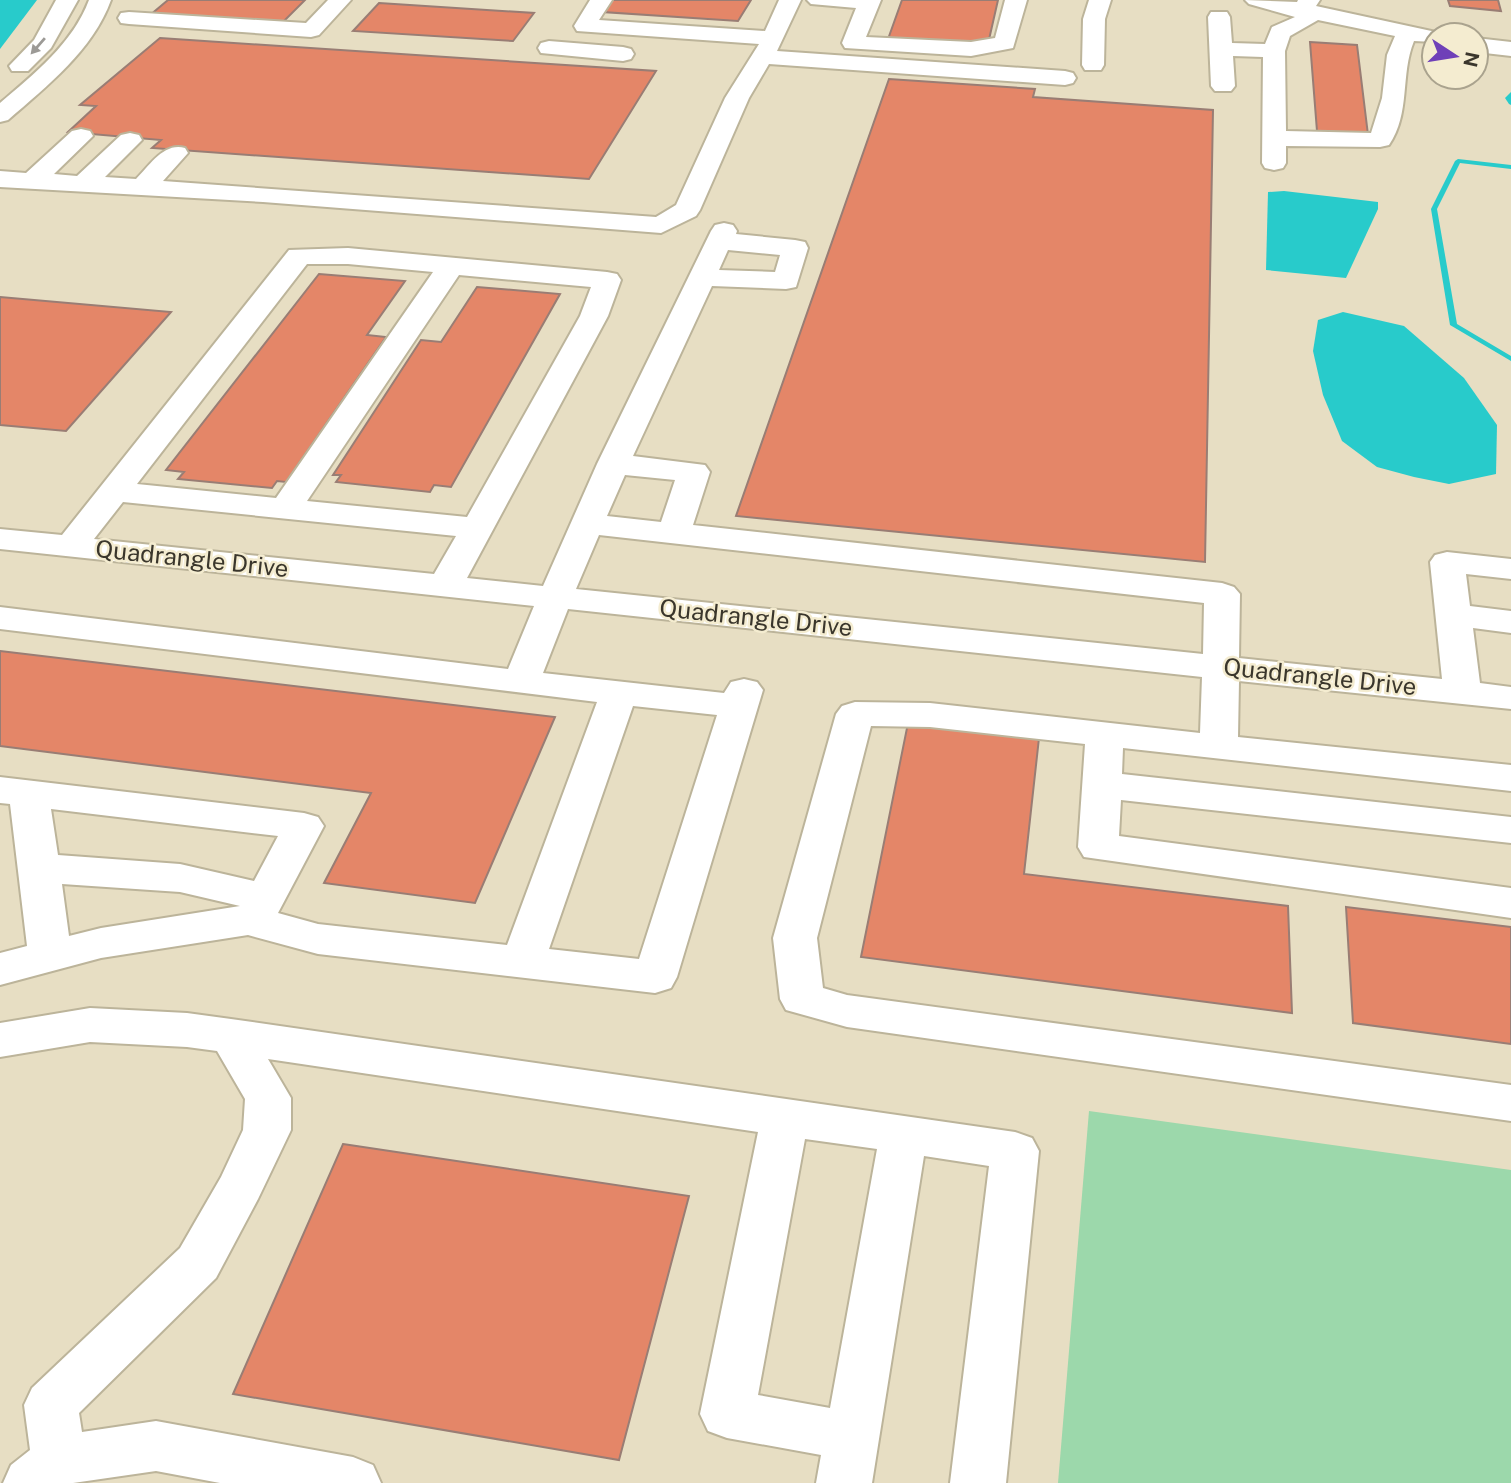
<svg xmlns="http://www.w3.org/2000/svg" width="1511" height="1483" font-family="'Public Sans',sans-serif">
<rect width="100%" height="100%" fill="#e7dec3"/>
<path fill="#9cd8ab" d="M1089 1111 1511 1170V1483H1058Z"/>
<g fill="#28cbcb">
<path d="M0 0H37L0 49Z"/>
<path d="M1284 191 1378 202V209L1346 278 1266 270 1268 192Z"/>
<path d="M1343 312 1404 326 1464 378 1497 425 1496 474 1449 484 1414 477 1377 467 1342 441 1323 395 1313 351 1318 320Z"/>
</g>
<g fill="none" stroke-linecap="round" stroke-linejoin="round">
<g fill="#28cbcb" fill-rule="evenodd">
<path d="M1511 92V105L1509 104 1505 98Z"/>
<path d="M1458 159 1511 165V169L1460 163 1437 209 1457 324 1511 356V361L1450 325 1431 209 1455 161Z"/>
</g>
</g>
<g fill="#e48668" stroke="#997d74" stroke-width="2">
<path d="M168 0H305L280 25 149 16Z"/>
<path d="M612 0H751L738 21 603 12Z"/>
<path d="M902 0H998L988 44 887 42Z"/>
<path d="M1448 0H1498L1501 11 1450 6Z"/>
<path d="M379 3 534 13 513 41 353 31Z"/>
<path d="M160 38 656 71 589 179 152 148 161 140 68 132 96 106 80 105Z"/>
<path d="M1310 42 1357 45 1368 135 1317 131Z"/>
<path d="M889 79 1035 89 1033 97 1213 110 1205 562 736 516Z"/>
<path d="M319 274 405 281 367 335 386 337 286 482 277 481 272 488 178 479 184 472 166 470Z"/>
<path d="M477 287 560 294 451 487 434 485 430 492 336 482 341 475H333L421 340 441 342Z"/>
<path d="M0 297 171 312 66 431 0 425Z"/>
<path d="M0 651 555 717 475 903 324 883 371 793 0 746Z"/>
<path d="M908 723 1039 738 1024 874 1288 906 1292 1013 861 957Z"/>
<path d="M1346 907 1511 927V1044L1353 1023Z"/>
<path d="M343 1144 689 1196 619 1460 233 1394Z"/>
</g>
<g fill="none" stroke-linecap="round" stroke-linejoin="round">
<g stroke="#bcb49a" stroke-width="4">
<g id="minor">
<path d="M56 0H78L51 48 28 71H12L9 66 34 40Z"/>
<path d="M89 0H111C93 50 47 86 8 120L0 122V103C34 74 73 43 89 0Z"/>
<path d="M328 0H351L319 35 311 37 129 24 121 23 118 18 121 13 129 12 306 23Z"/>
<path d="M590 0H612L599 20 765 31 779 0H801L777 51 1065 71 1073 73 1076 78 1073 83 1065 85 769 64 749 98 700 210 696 216 661 233 263 202 0 187V171L26 173 72 131 81 129 90 131 93 136 54 174 77 176 121 135 130 133 139 135 142 140 105 177 136 179C150 165 164 142 185 148L188 153 163 181 656 217 676 205 725 98 759 44 577 31 574 26Z"/>
<path d="M807 0H881L866 37 971 42 995 38 1005 0H1027L1013 48 971 56 845 48 842 43 856 8 811 4Z"/>
<path d="M1089 0H1111L1105 19 1104 65 1101 70H1085L1082 65 1083 19Z"/>
<path d="M1245 0 1297 2 1298 0H1320L1316 6 1436 32 1438 35H1434V42L1414 41C1400 75 1411 113 1389 145L1380 147 1286 146V163L1283 168 1274 170 1265 168 1262 163 1263 57 1233 56 1235 86 1231 91H1215L1211 86 1208 17 1211 12H1227L1230 17 1232 43 1265 44 1272 27 1295 17 1249 4ZM1318 20 1395 36 1387 55 1382 98 1371 133 1286 131 1285 51 1290 36Z"/>
<path d="M1476 38 1511 42V56L1476 52Z"/>
<path d="M549 41 623 47 631 49 634 54 631 59 623 61 541 53 538 48 541 43Z"/>
<path d="M724 223 733 225 737 231 736 234 795 240 805 242 808 248 796 287 786 289 712 286 633 456 705 465 710 472 693 525 1222 583 1234 587 1240 594 1239 658 1442 679 1430 562 1435 555 1447 552 1511 559V579L1466 574 1470 606 1511 611V633L1473 628 1480 683 1511 687V709L1239 681 1238 737 1511 765V791L1123 748 1122 774 1511 817V843L1121 800 1119 836 1511 888V918L1084 857 1078 847 1085 744 930 727 871 726 817 938 823 988 847 995 1511 1085V1121L847 1027 786 1010 780 999 773 938 836 714 842 706 855 702 930 703 1200 733 1202 677 568 609 543 673 724 693 731 682 744 679 757 682 763 690 677 977 671 988 655 993 318 954 248 935 101 958 0 985V953L27 946 10 804 0 803V777L304 813 318 817 324 826 278 913 318 924 507 945 597 702 0 629V607L508 669 534 606 0 549V529L62 535 289 250 348 248 607 272 617 274 621 280 608 316 467 578 543 586 597 464 711 231 715 225ZM728 250 780 255 775 272 719 270ZM307 264H348L433 272 276 498 137 484ZM459 275 591 287 580 316 467 517 307 501ZM625 475 675 480 661 522 607 516ZM123 502 456 536 434 574 94 539ZM599 535 1204 603 1203 654 576 589ZM633 706 717 715 639 959 549 949ZM51 809 278 836 254 881 180 864 58 855ZM62 884 180 892 240 906 101 928 69 936Z"/>
<path d="M90 1008 187 1013 231 1019 1015 1132 1032 1138 1039 1151 1006 1483H950L989 1166 924 1156 872 1483H816L821 1455 727 1438 708 1431 700 1414 758 1132 268 1059 291 1098V1130L258 1199 216 1278 79 1413 82 1432 156 1421 353 1457 373 1465 381 1483H220L156 1471 73 1483H3L11 1465 30 1450 24 1405 32 1388 180 1248 221 1177 243 1130 245 1099 217 1051 187 1047 90 1042 0 1057V1023ZM805 1139 877 1149 830 1408 758 1395Z"/>
</g>
</g>
<use href="#minor" fill="#fff" fill-rule="evenodd"/>
</g>
<defs><path id="oneway-solid" d="M-6-.8H1V-3.2L6.5 0L1 3.2V.8H-6Z" transform="scale(1.75)"/></defs>
<use fill="#9c9a96" href="#oneway-solid" transform="translate(38 46) rotate(131)"/>
<g text-anchor="middle" stroke-width="5" stroke-linejoin="round" paint-order="stroke">
<g font-size="24" fill="#3a362c" stroke="#f4ecd0">
<text transform="translate(192 559) rotate(6)" y="8">Quadrangle Drive</text>
<text transform="translate(756 618) rotate(6)" y="8">Quadrangle Drive</text>
<text transform="translate(1320 677) rotate(6)" y="8">Quadrangle Drive</text>
</g>
</g>
<g transform="translate(1455 56) rotate(102)"><circle r="33" fill="#f4ecd0" stroke="#aaa38e" stroke-width="2"/>
<path d="M0-5L12 26L0 18L-12 26Z" fill="#6f40b8"/>
<text y="-10" font-size="19" font-weight="bold" text-anchor="middle" fill="#3a362c">N</text>
</g>
</svg>
